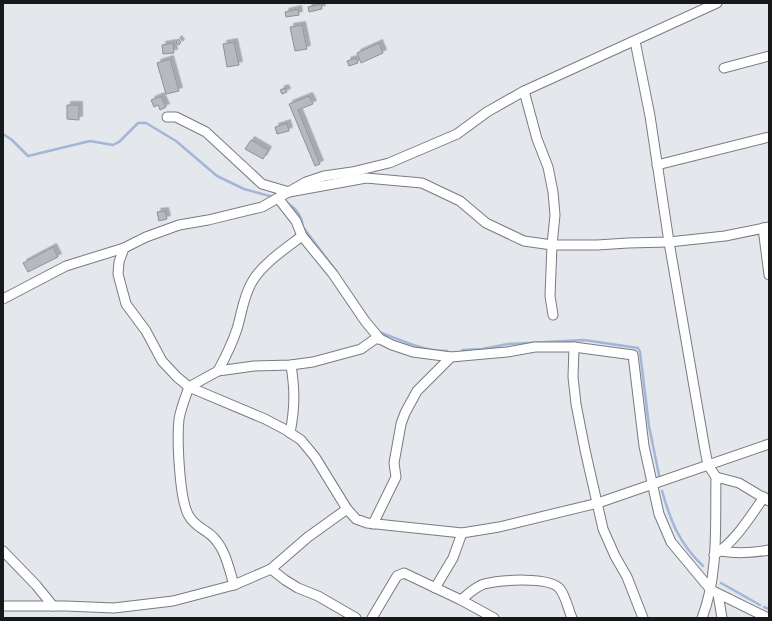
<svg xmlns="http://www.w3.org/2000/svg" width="772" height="621" font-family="'Asap Condensed',sans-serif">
<defs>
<filter id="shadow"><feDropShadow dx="3.5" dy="-3.5" stdDeviation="0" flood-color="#0004"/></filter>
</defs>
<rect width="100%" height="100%" fill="#e4e7ec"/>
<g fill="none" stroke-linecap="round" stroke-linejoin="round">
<g stroke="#a3b6d8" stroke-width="2.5">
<path d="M3 134 12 140 28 156 90 141 113 145 119 142 138 123H146L176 141 217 176 244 189 273 197"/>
<path d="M285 202C295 207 302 216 303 227L336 271"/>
<path d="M379 332C401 340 423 351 447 351"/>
<path d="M462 350 482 349 508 344 584 340 638 348 640 352 649 426 659 475"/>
<path d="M662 491C671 522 679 543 703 566"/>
<path d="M721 583 760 605"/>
<path d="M764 607 769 609"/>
</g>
</g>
<g fill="#b6b9be" stroke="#8f9297" filter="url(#shadow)">
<path d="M321 4 322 9 309 12 308 7Z"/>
<path d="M298 9 299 15 286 17 285 12Z"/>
<path d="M302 25 307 49 295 51 290 27Z"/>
<path d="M178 39 181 42 179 45 176 42Z"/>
<path d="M234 42 239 65 227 67 223 44Z"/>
<path d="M173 43 174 53 163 54 162 45Z"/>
<path d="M379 43 383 53 361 63 357 53Z"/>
<path d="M356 58 358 63 349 66 347 61Z"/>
<path d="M170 59 179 91 166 94 157 63Z"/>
<path d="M285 88 287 92 282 94 280 90Z"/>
<path d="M161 96 166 107 160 110 158 105 154 107 151 100Z"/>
<path d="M309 96 313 104 298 110 320 164 315 166 289 104Z"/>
<path d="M67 105H79V120L67 119Z"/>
<path d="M287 123 289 131 277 134 275 127Z"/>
<path d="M251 140 268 150 263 159 245 149Z"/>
<path d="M165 211 167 219 159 221 157 212Z"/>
<path d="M53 247 58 257 28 272 23 263Z"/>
</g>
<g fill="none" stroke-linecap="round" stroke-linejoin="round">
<g stroke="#797b80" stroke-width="11">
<g id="minor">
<path d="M635 41 650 116 669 242 705 450 708 465 716 477C715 524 719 574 702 618"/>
<path d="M724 68 769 56"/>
<path d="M524 91 537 139 548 167 553 192 555 215 552 245 550 296 553 315"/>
<path d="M167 117H176L206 132 262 184 289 192 366 178 422 183 460 201 486 223 524 241 552 245H597L628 243 669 242 725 236 769 227"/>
<path d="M657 165 769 137"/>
<path d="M278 198 296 221 302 236 333 274 365 321 380 339 392 345 413 352 451 357 507 352 535 347H574L633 355 644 446 659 514 671 542 711 590 768 618"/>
<path d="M763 228 769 275"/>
<path d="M124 248 119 262 118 274 126 304 146 331 162 361 177 377 189 387 265 419 286 430 301 440 315 457 347 509 356 519 367 523 462 533 499 527 598 503 769 444"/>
<path d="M3 299 66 266 124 248 146 237 179 225 208 220 262 207 306 182 324 176 352 172 389 163 443 140 457 134 487 112 524 91 717 3"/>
<path d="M574 347 573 377 576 404 585 450 603 529 615 556 627 577 643 618"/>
<path d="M218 371C225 358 232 344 237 329 242 313 243 297 252 282 261 265 286 248 302 236"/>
<path d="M290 433C295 407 295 391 291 365"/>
<path d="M716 477 739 483 769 501"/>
<path d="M373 524 396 477 394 463 401 424 405 413 417 391 451 357"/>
<path d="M3 551 36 585 53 606"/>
<path d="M721 551C738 554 752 553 769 550"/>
<path d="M714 555C735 542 750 517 764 497"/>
<path d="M271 569 285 580 298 588 318 596 356 618"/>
<path d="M234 585C229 569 226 551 214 538 206 529 196 528 189 516 179 500 177 438 179 419 181 408 185 398 189 387L218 371 254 366 291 365 313 362 361 349 375 339H380"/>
<path d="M435 588 453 558 462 533"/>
<path d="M718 594 722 618"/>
<path d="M461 600C468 594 475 587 484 584 499 580 550 576 560 589 566 597 568 609 572 618"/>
<path d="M3 606H66L114 608 173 601 234 585 271 569 308 537 347 509"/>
<path d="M372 618 397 576 404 573 461 600 494 618"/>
</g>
</g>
<use href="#minor" stroke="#fff" stroke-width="9"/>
</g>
<rect width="772" height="621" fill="none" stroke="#171819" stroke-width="8"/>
</svg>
